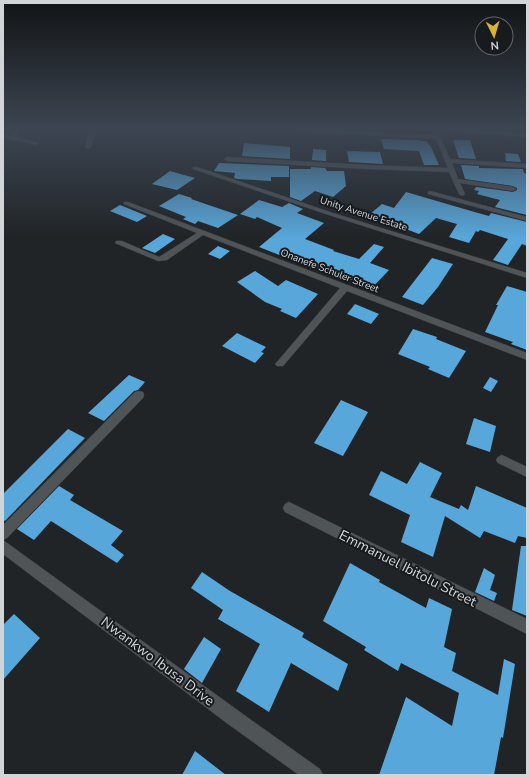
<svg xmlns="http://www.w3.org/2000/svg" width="530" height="778" font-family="'Nunito Sans',sans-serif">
<rect width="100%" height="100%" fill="#202427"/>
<g fill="#58a7da">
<path d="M381 139 419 140 420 141H426L431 147 439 165H424L419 151 384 149Z"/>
<path d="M453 140H470L476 159 459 158Z"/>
<path d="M244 143 290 147V159L242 156Z"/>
<path d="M313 149 326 150V161L312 160Z"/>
<path d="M347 151 380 152 383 164 349 162Z"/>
<path d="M505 153 518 154 521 162 506 161Z"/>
<path d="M219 163 289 166V177H271V181L237 179 234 178 235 173 214 171Z"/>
<path d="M461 165 479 166V168L523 169 524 173 527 174V215L495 207 500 200 477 194 479 191 474 190 476 187 513 192 517 190V188L513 186 465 179Z"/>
<path d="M311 167 325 168 327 171H344L346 186 333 197 315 191 301 201 290 197V169H311Z"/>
<path d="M170 171 195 178 177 190 152 184Z"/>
<path d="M406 192 478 213 489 216 491 213 527 222V246L522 244 508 265 493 260 508 239 480 230 478 232 476 231 469 243 449 237 457 224 436 218 419 234 390 223 392 221 370 214 382 204 394 208Z"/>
<path d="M179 194 192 198 191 199 238 215 218 228 198 221 195 224 183 219 186 217 159 206Z"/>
<path d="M259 200 282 207 289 203 303 209 297 213 324 223 305 239 334 250 333 251 359 259 374 244 384 247 370 263 389 270 372 288 334 273 333 275 302 264 259 247 282 228 257 217 255 219 240 214Z"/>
<path d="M120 205 147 216 137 222 110 211Z"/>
<path d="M163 234 175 239 155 253 142 248Z"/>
<path d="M218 246 230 251 220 259 208 254Z"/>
<path d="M432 258 453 264 438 287 423 305 402 297Z"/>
<path d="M255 271 278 286 286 280 318 294 296 318 280 311 282 309 265 302 237 282Z"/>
<path d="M507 286 527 292V350L511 344 513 342 485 332 498 305H496Z"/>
<path d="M355 304 379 314 371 324 347 314Z"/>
<path d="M413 329 437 337 436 339 466 351 449 378 428 369 430 367 398 354Z"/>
<path d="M237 333 266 347 261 352 264 353 255 363 222 346Z"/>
<path d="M129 375 145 382 138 390 134 391 104 421 88 413Z"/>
<path d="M490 377 498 381 491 392 483 388Z"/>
<path d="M341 400 368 412 343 456 314 443Z"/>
<path d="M474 418 496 426 490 452 466 444Z"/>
<path d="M68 429 85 438 5 521 3 520V494Z"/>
<path d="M420 462 442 473 430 497 459 509 461 505 468 510 476 486 527 508V538L518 536 515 543 484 531 480 538 445 516 433 557 401 542 410 515 369 495 381 471 407 484Z"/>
<path d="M59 486 74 495 70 500 123 531 111 545 124 555 117 563 51 521 34 540 17 529Z"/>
<path d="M521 546H527V616L512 610Z"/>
<path d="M350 563 380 580 379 582 426 608 429 598 452 609 444 647 456 653 452 671 498 695 504 659 515 664 503 738 501 737 494 775H379L406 697 452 726 459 693 401 663 398 671 364 650 366 647 323 621Z"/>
<path d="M484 568 495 575 490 590 497 593 494 601 475 592Z"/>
<path d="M202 572 230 591 304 633 302 637 348 664 338 691 291 663 269 712 236 691 260 644 218 619 223 610 191 588Z"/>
<path d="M14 614 40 638 3 680V625Z"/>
<path d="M204 637 221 649 202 683 184 669Z"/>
<path d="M195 751 226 775H182Z"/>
</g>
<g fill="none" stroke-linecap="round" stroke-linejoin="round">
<g stroke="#3a3e40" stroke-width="1">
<g id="minor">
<path d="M15 129H20L16 137 39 143 36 145 3 138V134L11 136Z"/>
<path d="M90 129H96L91 147 88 149 85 147Z"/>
<path d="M295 129H327L434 135 432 131 436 129H463L527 133V137L437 130 450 159 527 164V168L452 163 458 179 513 187 516 189 513 191 460 183 465 194 462 196 459 194 449 172 367 169 227 161 224 159 227 157 367 165 448 168 436 139 297 131Z"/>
<path d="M193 167H197L333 213 527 273V278L329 215 193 169Z"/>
<path d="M430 191 527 217V221L428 194V192Z"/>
<path d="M124 202H128L527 353V360L347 291 283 366H277L275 364 277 362 340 288 203 235 167 260 158 261 115 243 116 241H122L159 257 197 233 124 204Z"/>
<path d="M139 391 143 392 144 395 143 398 7 538 3 540 240 712 320 769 323 775H299L228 724 3 554V525L135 392Z"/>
<path d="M502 455 527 467V477L498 463 496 460 498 457Z"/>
<path d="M289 502 527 619V634L285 512 283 508 285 504Z"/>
</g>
</g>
<use href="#minor" fill="#4f5457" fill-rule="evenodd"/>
</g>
<linearGradient id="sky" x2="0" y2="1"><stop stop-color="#121415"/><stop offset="0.54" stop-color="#3c4552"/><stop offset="1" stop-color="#3c4552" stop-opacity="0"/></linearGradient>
<rect width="530" height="238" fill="url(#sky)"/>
<g text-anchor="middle" stroke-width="4" stroke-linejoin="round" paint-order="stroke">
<g font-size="10" fill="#d2d5d7" stroke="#171b1e">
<text transform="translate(364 213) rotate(18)" y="4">Unity Avenue Estate</text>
<text transform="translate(330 270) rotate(21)" y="4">Onanefe Schuler Street</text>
</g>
<g font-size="14" fill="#d2d5d7" stroke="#171b1e">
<text transform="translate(408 568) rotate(27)" y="5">Emmanuel Ibitolu Street</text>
<text transform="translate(158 661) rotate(37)" y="5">Nwankwo Ibusa Drive</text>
</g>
</g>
<rect width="530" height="778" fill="none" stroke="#d2d5d7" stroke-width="8"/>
<g transform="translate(494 36) rotate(175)"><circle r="19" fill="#171b1e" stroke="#626568"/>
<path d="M0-3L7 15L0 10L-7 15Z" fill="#d9b334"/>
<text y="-6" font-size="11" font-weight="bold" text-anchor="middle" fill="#d2d5d7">N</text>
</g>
</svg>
